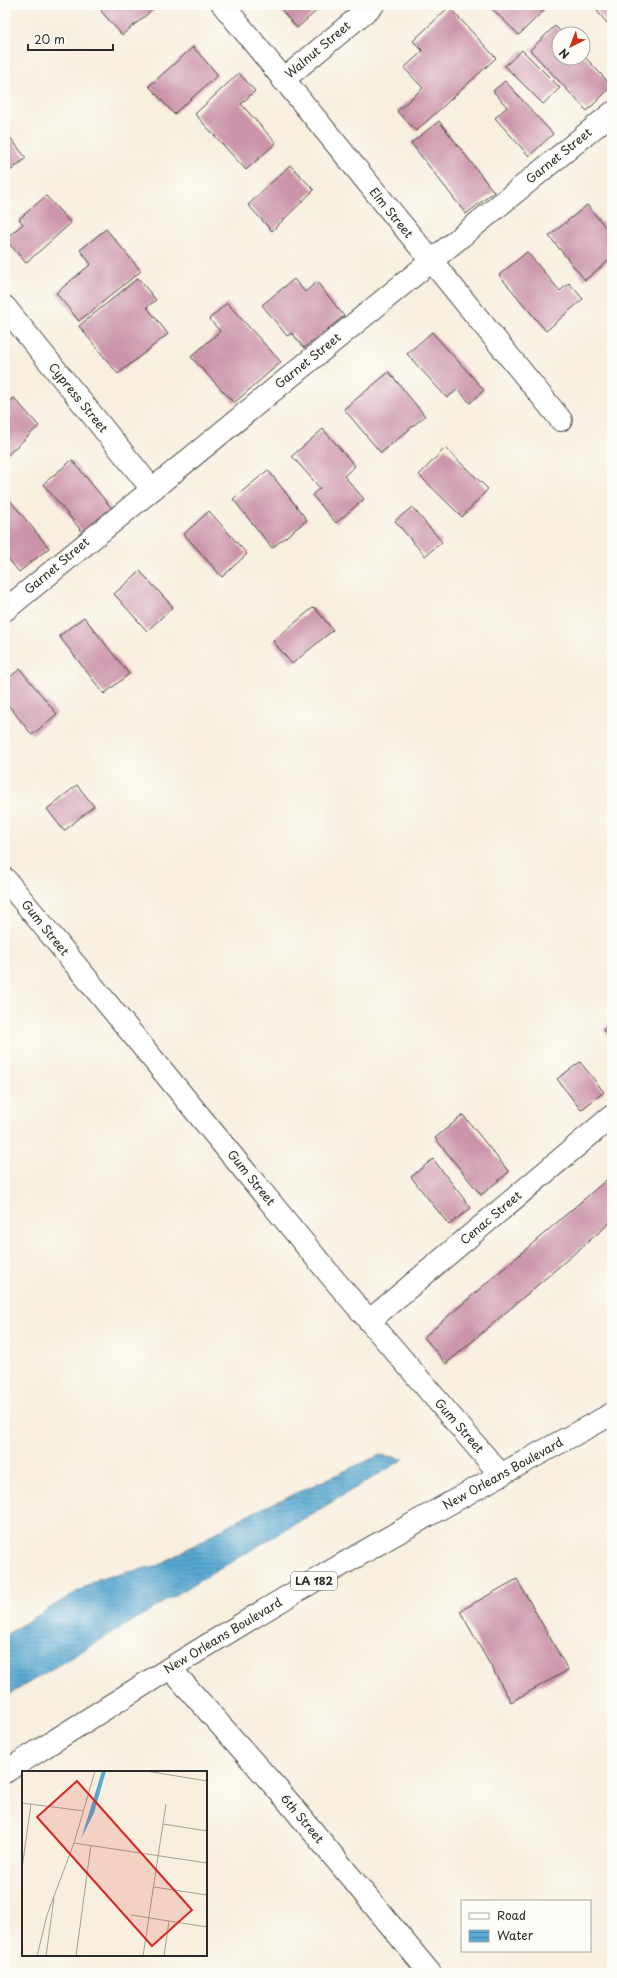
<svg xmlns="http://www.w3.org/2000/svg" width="617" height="1978" font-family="'Playpen Sans',sans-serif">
<defs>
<pattern id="water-rules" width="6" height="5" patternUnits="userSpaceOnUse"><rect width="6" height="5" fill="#58a8d2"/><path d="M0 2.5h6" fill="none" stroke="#4989ab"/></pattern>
</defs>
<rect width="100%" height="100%" fill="#fdfcf7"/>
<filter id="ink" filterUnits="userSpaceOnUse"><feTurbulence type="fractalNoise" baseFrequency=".025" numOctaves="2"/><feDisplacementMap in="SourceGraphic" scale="8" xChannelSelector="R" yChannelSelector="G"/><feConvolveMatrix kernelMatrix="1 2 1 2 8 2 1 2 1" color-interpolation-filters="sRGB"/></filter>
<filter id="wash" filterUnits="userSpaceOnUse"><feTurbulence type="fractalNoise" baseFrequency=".012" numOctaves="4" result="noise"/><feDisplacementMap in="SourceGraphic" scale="16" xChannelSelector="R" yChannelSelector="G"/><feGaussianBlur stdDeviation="0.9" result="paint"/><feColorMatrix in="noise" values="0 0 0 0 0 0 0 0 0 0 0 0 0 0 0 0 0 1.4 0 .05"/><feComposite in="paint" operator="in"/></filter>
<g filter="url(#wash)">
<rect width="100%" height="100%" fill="#f8efde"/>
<path fill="url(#water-rules)" stroke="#426a7e" d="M380 1455 404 1459 5 1697V1635L98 1579 159 1565 245 1516Z"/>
<g id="blocks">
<g fill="#cb94aa">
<path d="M109 5H154L156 7 122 35 101 11Z"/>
<path d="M277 5H323L297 28Z"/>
<path d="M488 5H549L519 35Z"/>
<path d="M604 5H612V29L597 11Z"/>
<path d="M449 7 496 58 416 131 397 111 423 88 404 68 423 51 413 41Z"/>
<path d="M555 26 563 34H559V58H583V55L612 86 587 111 530 50Z"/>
<path d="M193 47 218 75 174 114 149 86Z"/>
<path d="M522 50 560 88 543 104 505 66Z"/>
<path d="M239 73 255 91 241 104 276 143 246 170 195 114Z"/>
<path d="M505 81 553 134 529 156 495 118 507 107 493 91Z"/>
<path d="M439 121 494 192 466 214 411 143Z"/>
<path d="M5 131 26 158 5 175Z"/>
<path d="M290 165 314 190 272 231 248 205Z"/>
<path d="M46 196 71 223 26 263 5 239 23 224 19 219Z"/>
<path d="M587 205 612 235V258L585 280 549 236Z"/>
<path d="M106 229 141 271 79 321 56 293 91 264 80 250Z"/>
<path d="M527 252 560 291 569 283 583 299 546 331 499 275Z"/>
<path d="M138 278 156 300 147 307 168 334 118 374 79 326Z"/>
<path d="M294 279 305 292 317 282 344 316 304 348 292 333 287 336 262 305Z"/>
<path d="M227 303 281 362 234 403 191 357 220 331 209 319Z"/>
<path d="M432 332 484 390 470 403 458 389 447 398 407 354Z"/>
<path d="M389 372 425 416 381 453 344 409Z"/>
<path d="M14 398 39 426 5 457V406Z"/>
<path d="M323 429 355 466 344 476 364 499 336 523 312 495 320 488 292 456Z"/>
<path d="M445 448 488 489 462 517 419 475Z"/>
<path d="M72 460 113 510 84 534 43 484Z"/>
<path d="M268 470 307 520 272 548 233 499Z"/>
<path d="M9 499 49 548 19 572 5 555V502Z"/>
<path d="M412 507 442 542 425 556 395 521Z"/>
<path d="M209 511 247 554 222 577 184 534Z"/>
<path d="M140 571 173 607 147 631 114 594Z"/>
<path d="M314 607 333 630 292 664 273 641Z"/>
<path d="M84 617 129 674 104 694 59 636Z"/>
<path d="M20 669 57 714 32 735 5 701V681Z"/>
<path d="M77 785 94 806 64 831 47 809Z"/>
<path d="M612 1021V1039L603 1030Z"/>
<path d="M580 1062 604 1092 581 1110 557 1079Z"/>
<path d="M463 1115 509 1172 481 1195 435 1138Z"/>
<path d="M433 1159 471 1208 449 1225 411 1177Z"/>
<path d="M612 1175V1221L446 1364 424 1337Z"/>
<path d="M517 1579 568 1670 511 1702 460 1611Z"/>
</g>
</g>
</g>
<g filter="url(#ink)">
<use href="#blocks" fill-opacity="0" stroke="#4a4846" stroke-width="1"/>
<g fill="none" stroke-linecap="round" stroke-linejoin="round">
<g stroke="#4a4846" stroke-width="24">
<g id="minor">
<path d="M223 5 561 420"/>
<path d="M283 80 373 5"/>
<path d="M5 307 152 489"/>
<path d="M5 610 612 113"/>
<path d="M5 879 331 1276 501 1475"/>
<path d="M369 1321 612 1116"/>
<path d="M170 1668 286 1799 430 1973"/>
</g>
</g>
<g stroke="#4a4846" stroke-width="24">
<path id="major" d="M5 1772C106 1708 206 1644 309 1584 409 1525 510 1469 612 1414"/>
</g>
<use href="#minor" stroke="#fff" stroke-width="22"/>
<use href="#major" stroke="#fff" stroke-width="22"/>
</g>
</g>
<g text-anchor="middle" stroke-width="3" stroke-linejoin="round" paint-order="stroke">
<rect fill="#fdfcf7" stroke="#6a6a68" stroke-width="1" x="291" y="1572" width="46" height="18" rx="3"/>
<g font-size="11" font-weight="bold" fill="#2b2b2b">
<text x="314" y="1585">LA 182</text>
</g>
<g font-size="12" fill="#2b2b2b" stroke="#fdfcf7">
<text transform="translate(318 50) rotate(-40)" y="4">Walnut Street</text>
<text transform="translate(559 156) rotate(-39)" y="4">Garnet Street</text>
<text transform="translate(391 213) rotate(51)" y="4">Elm Street</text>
<text transform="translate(308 361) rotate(-39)" y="4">Garnet Street</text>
<text transform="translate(78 398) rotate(51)" y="4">Cypress Street</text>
<text transform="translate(57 566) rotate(-40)" y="4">Garnet Street</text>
<text transform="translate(45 928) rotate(51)" y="4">Gum Street</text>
<text transform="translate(251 1178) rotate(51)" y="4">Gum Street</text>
<text transform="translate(491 1218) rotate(-40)" y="4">Cenac Street</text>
<text transform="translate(459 1426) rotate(49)" y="4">Gum Street</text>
<text transform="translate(503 1474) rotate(-29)" y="4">New Orleans Boulevard</text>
<text transform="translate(223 1636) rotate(-31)" y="4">New Orleans Boulevard</text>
<text transform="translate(302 1819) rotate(50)" y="4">6th Street</text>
</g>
</g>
<g transform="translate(22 1771)">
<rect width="185" height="185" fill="#f8efde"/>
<path d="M80 0H84L72 42 59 68Z" fill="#58a8d2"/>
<path fill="none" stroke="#a6a196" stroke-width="1" d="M124 0 185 10M0 32 62 40M141 53 185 60M52 72 185 92M0 97 9 33M132 116 185 124M109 144 185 156M15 185 25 144 52 72 73 0M24 185 32 127M54 185 69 74M121 185 144 33M142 185 147 150"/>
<path fill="#d62828" fill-opacity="0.15" stroke="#d62828" stroke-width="2" d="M55 10 170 139 130 175 15 46Z"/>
<rect width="185" height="185" fill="none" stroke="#2b2b2b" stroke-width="2"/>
</g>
<rect width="617" height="1978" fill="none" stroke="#fdfcf7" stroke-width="20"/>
<rect x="461" y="1900" width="130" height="52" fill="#fdfcf7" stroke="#a9a8a5"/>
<rect x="469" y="1913" width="20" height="6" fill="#ffffff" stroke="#a9a8a5"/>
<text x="497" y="1920" font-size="12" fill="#2b2b2b">Road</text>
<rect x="469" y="1930" width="20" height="12" fill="url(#water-rules)" stroke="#a9a8a5"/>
<text x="497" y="1940" font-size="12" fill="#2b2b2b">Water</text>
<g transform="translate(571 46) rotate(222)"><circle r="19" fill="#fdfcf7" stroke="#a9a8a5"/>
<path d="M0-3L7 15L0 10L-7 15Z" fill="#c8321e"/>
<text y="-6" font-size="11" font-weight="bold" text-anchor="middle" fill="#2b2b2b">N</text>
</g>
<path d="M28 44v6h85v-6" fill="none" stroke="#2b2b2b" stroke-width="2"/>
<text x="34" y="44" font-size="12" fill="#2b2b2b" stroke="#fdfcf7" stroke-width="3" paint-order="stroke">20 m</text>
</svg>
